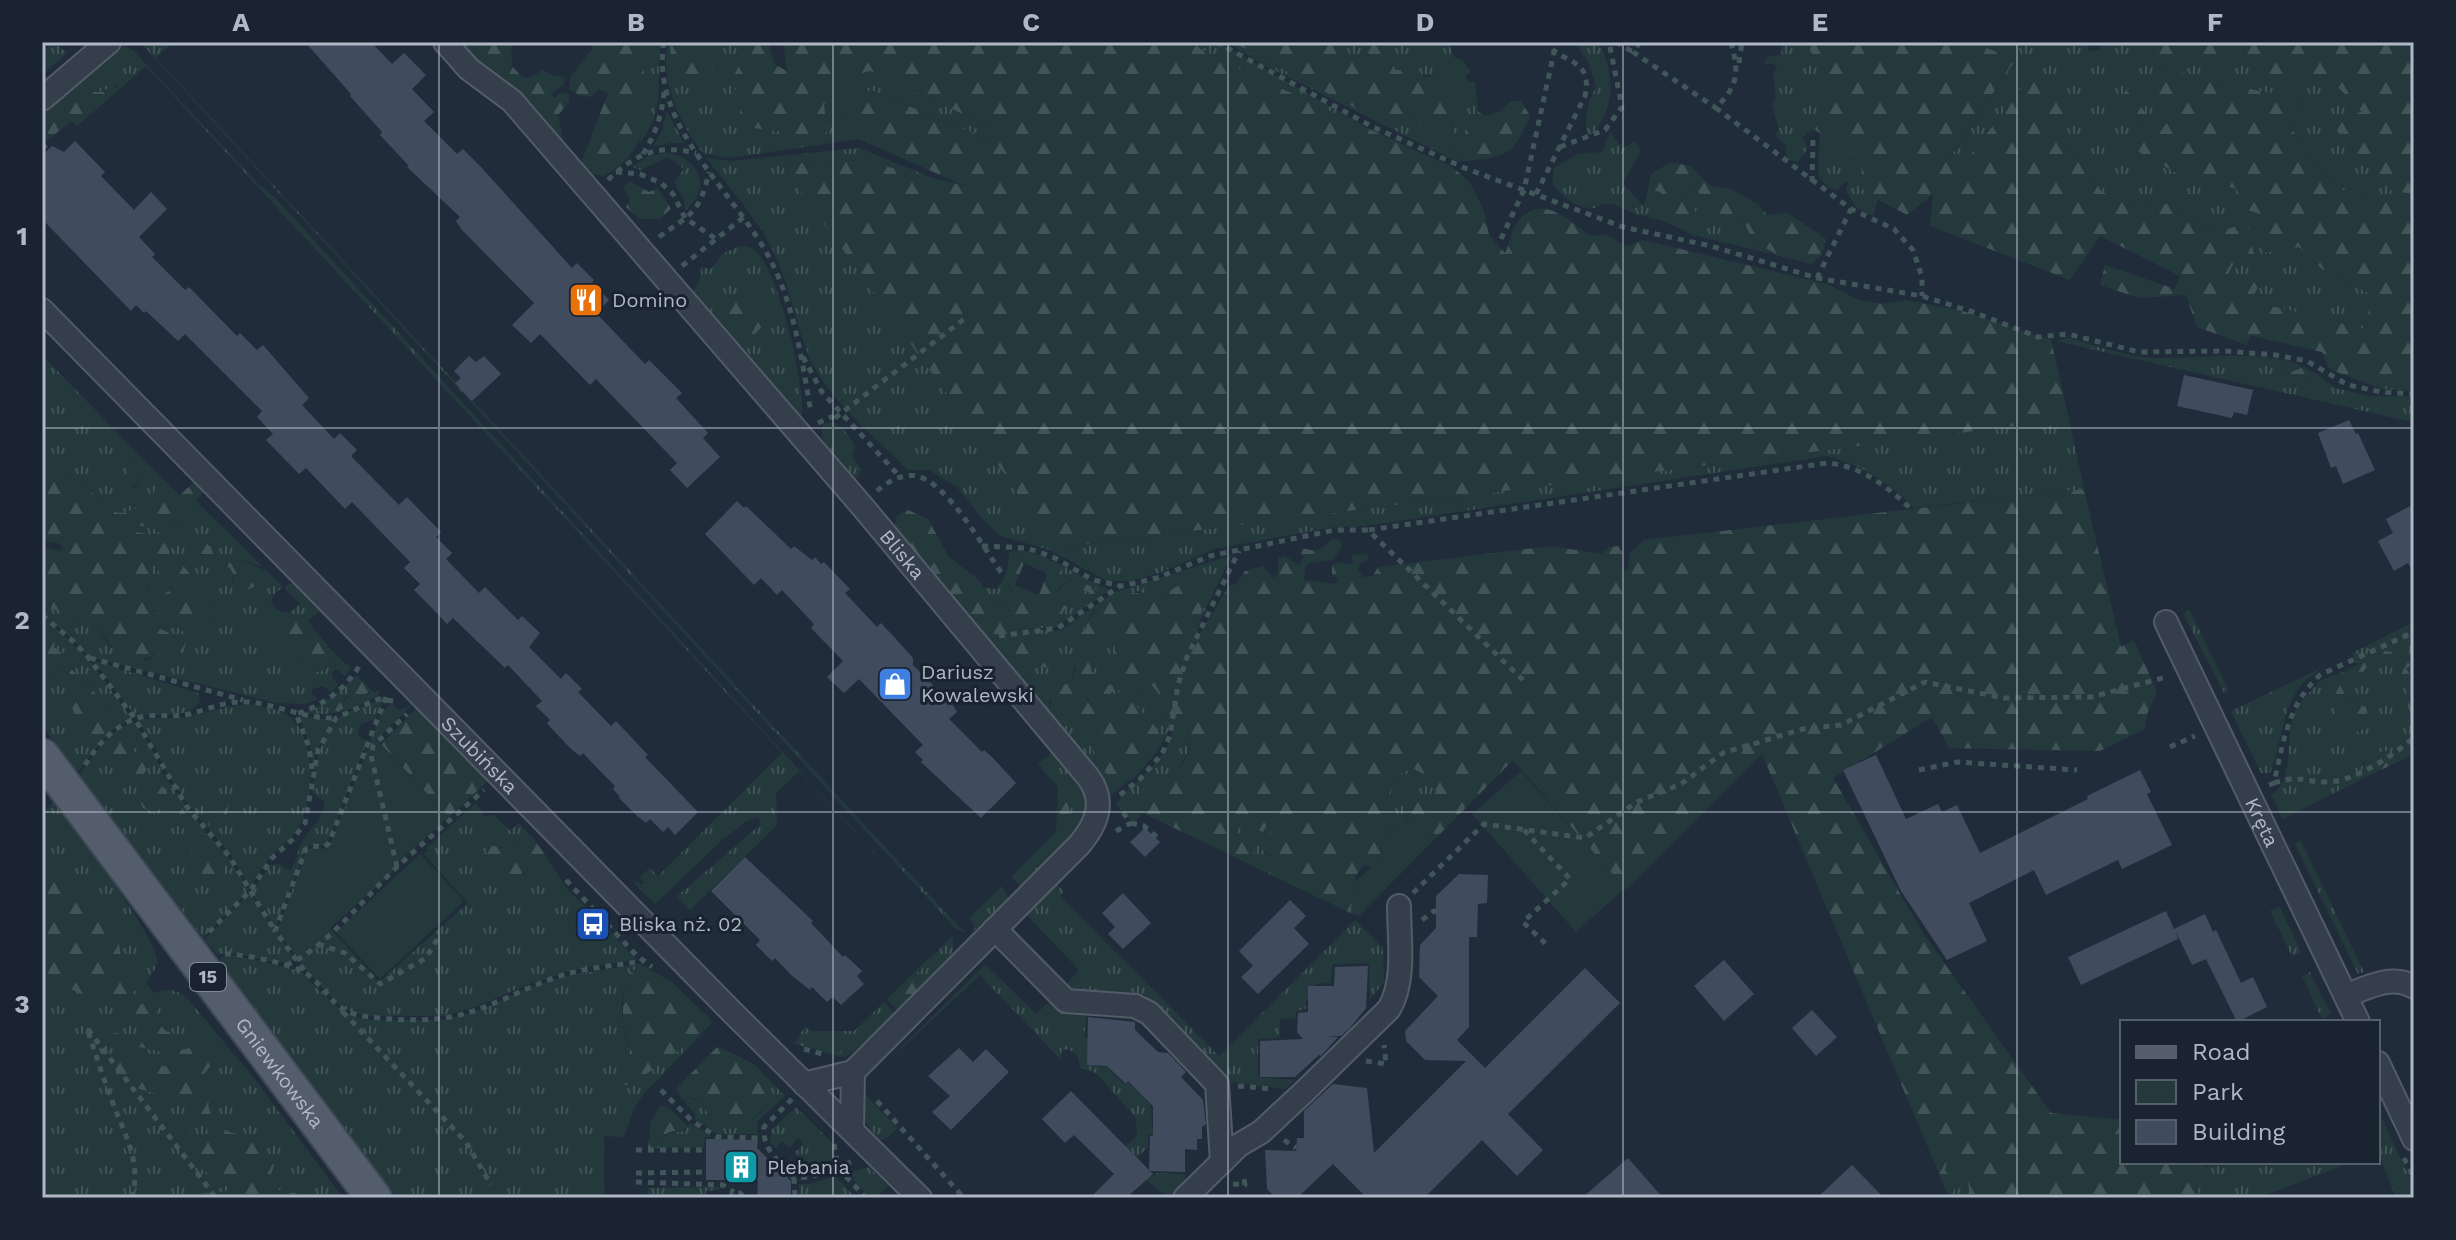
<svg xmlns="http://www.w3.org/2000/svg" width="2456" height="1240" font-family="'Work Sans',sans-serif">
<defs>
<pattern id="grass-tufts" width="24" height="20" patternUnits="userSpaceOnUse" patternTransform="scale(2)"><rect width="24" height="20" fill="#23393c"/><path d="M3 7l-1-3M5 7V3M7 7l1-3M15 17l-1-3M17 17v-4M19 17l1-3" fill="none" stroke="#405457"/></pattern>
<pattern id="forest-firs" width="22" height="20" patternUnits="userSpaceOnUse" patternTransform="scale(2)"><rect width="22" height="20" fill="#23393c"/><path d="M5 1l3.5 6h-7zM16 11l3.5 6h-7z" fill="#405457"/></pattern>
</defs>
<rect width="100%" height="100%" fill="#212c3b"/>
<g fill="url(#grass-tufts)">
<path d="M54 42 67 53 42 75V52Z"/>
<path d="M140 42H174L156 58 959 927 966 932 955 928Z"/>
<path d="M653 42H662C656 63 661 84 657 105 655 121 647 132 639 145L642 131 629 113 628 104 643 97V59Z"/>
<path d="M669 42H676L670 47 701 45V42H743L736 50 740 64V104L753 128 778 131 824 105 848 77 870 71 995 129 990 140 871 90 840 113 859 139 730 158 703 153C682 128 657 76 669 42Z"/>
<path d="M1194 42H1218L1369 129 1239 69 1199 48Z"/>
<path d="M1226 42H1233L1357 109 1384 120 1411 113 1426 134 1447 143 1465 161 1458 162 1266 66Z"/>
<path d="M1334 42H1365L1363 44 1370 54 1351 60 1338 55Z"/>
<path d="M1369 42H1448L1454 57 1464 61 1469 72 1466 77 1468 81 1475 82 1478 112 1466 121 1465 138 1454 133 1442 77C1425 77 1411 71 1395 70Z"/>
<path d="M1574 42H1598C1616 72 1615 109 1592 135L1587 134C1584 116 1588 102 1596 87L1589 63Z"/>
<path d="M1782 42 1805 43 1830 80 1815 130 1808 132 1803 138 1808 148 1798 162 1787 160 1786 146 1775 135 1779 130 1772 105 1776 98 1773 73 1777 69 1774 63 1763 65 1768 56 1781 55Z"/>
<path d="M1970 42H2089L2088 50 2099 51 2101 42H2152L2155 57 2244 53 2255 72 2331 79 2363 112 2327 120 2392 191 2414 194V203L2345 192 2310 158 2291 128 2303 101 2155 67 2152 88 2173 115 2160 133 2117 107 2149 133 2139 151 2192 182 2235 188 2241 208 2277 219 2299 247 2322 269 2371 294 2366 329 2251 301 2227 276 2234 263 2218 233 2175 211 2156 209 2102 192 2061 137 2031 76 1961 169 1949 159 2015 60Z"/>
<path d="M123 45 133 50 258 184 276 199 921 903 799 771 776 793 777 825 690 910 677 896 761 824 758 817 745 822 721 841 655 904 634 883 637 881 642 885 644 883 640 877 650 868 658 876 782 753 146 66 120 89 116 85 100 92 86 104 73 99 42 127V115Z"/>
<path d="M667 111 684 143H670L653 147 662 131Z"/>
<path d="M1610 132 1622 148 1635 142 1641 151 1623 183 1643 206 1654 191 1661 192 1699 216 1681 195 1686 186 1698 192 1715 212 1742 219 1754 242 1780 256 1693 235 1664 221 1635 214 1612 203 1600 205 1596 208C1576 208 1566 200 1553 185V169L1577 154 1602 152Z"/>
<path d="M1820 132 1860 157 1864 192 1878 199 1873 216 1857 208 1846 191 1848 182 1844 183 1837 190 1829 188 1818 176Z"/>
<path d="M859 148 935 179 861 160 782 164 1059 548 2069 419 2084 489 1914 508C1887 481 1864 466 1827 456L1365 526 1335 527 1214 549 1159 573 1129 581H1107L1050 550 998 535 980 516 957 487 929 470H908C878 440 842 411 819 375 797 340 794 297 777 259 761 222 731 190 706 158L731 161Z"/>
<path d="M668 153C701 159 712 188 685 211L684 200 674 182 684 169 668 157 641 170 633 167 648 156Z"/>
<path d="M739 246C743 246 748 246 752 248 778 263 805 385 802 414L799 417 739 352 730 324 726 336 700 306 693 291 700 279 701 267 711 269 722 254Z"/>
<path d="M2068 338C2095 345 2126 357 2154 358 2196 359 2267 348 2304 367L2280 376 2290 388 2317 374 2335 388 2370 396H2414L2412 422 2056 341Z"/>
<path d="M42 355 141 457 128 464 133 489 144 473 154 470 160 476 151 501C95 535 108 485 63 475L50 487 42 490Z"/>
<path d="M2414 373V391L2381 389 2386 374Z"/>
<path d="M833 422 844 430 855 445 852 456 862 470 857 478H847C832 460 817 448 823 424Z"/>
<path d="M199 504 263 567 237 559 229 562 214 558 211 548 199 544 189 553V557L206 554 211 562 230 568 234 576 232 584 260 583 267 571 283 587 273 595 271 603C281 616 290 616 300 603L284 588 289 583 293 584 319 611 308 621 315 631 310 640 304 636 280 641C287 655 289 651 299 660 318 677 319 676 337 656L351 668 345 676 336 669 332 672V677L338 685 332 692 323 686 312 689V694L318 700 304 704 277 703 89 657 61 629 48 621 87 657 132 719 118 727 117 716 98 700 89 684 68 668 53 647 50 632 42 628V558L47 572 43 590 63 615 95 622 110 647 146 661 167 648 186 642 152 625V616L159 612 178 628 201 623 224 613 214 602 206 606 200 603 189 573 161 560 172 584 170 591 158 599 149 594 148 552 133 528C145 525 155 526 163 536L170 533 172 526 184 521Z"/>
<path d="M1018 550C1052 554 1078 578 1110 590L1103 594C1089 584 1071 582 1060 571L1055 577H1046L1047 573 1040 570 1043 559 1022 557 1008 586 1019 604 1014 609 996 605 983 587 995 589C1008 578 1008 567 1009 552Z"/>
<path d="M1232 555 1197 627 1168 591 1162 601 1138 591C1113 602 1093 599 1085 631L1128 645 1133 650 1124 674 1112 684 1121 691 1107 701 1092 706 1084 693 1093 675 1074 666 1072 682 1049 701V713L1028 688 1025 672C1038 663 1043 655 1041 638L1029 629 1057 631 1065 628 1113 593Z"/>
<path d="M1069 582 1099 598 1054 628H1029L1028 619 1033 614 1051 618C1054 604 1054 588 1069 582Z"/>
<path d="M2189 609 2229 691 2224 693 2183 613Z"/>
<path d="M2414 622V754L2402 760 2386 751 2364 762 2360 780 2283 819 2271 795C2295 781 2285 741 2293 717 2299 703 2309 692 2320 681L2324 698 2359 704 2348 701 2336 676 2364 662 2356 664 2352 653Z"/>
<path d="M94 661 198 693 201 700C186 723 158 710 136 717Z"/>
<path d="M2323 667C2317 672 2309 677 2303 683 2281 708 2282 744 2270 773H2261L2231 711Z"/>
<path d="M60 669C71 674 75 683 78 695L76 698 86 734 96 738 108 734 79 770H74L42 725V689L50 685 51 672Z"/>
<path d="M346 685 350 694 333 709 353 696 368 695 372 690 375 693 379 689V695C351 710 336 717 304 713L320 706Z"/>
<path d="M1152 686C1163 696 1159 714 1171 723 1164 744 1147 768 1129 781 1121 787 1116 789 1110 798L1096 767 1058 723H1077L1097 731 1098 739 1152 721 1139 712 1135 701 1141 690Z"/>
<path d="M378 700H383L375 720 362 723 358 728V735L367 742 328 841 325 846 312 845 306 849 275 929 252 892 270 865 280 864 285 869 291 870C298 859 296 856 300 846 306 830 325 821 324 801L313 794C312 772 320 736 336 720 345 711 366 706 378 700Z"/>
<path d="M391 703 399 710 412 705 372 744 368 888 394 866 395 870 330 928 379 982 468 903 424 854 428 851 426 848 476 803 485 816 494 815 510 831 519 823 532 837H520L517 845 509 849 491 845C493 867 505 866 523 874L544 853 567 889 589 910 583 917 601 936 608 930 636 959 571 970 529 984 478 1006 444 1016H371L353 1013 341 1007 309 973 277 931 306 852 312 847 323 849 330 845 383 708 385 710Z"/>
<path d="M248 704C260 707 280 708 290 717 318 740 315 807 294 834 288 842 278 848 271 856 263 865 257 877 250 887L231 855 188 804 168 774 153 743 138 721C153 716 168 720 184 717 206 713 225 706 248 704Z"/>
<path d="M299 716 334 720 318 748 312 766 310 746Z"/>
<path d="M134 722 150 746 163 774 207 834 193 833 167 806 179 824 223 864 212 839 228 857 249 890 203 938 79 775 108 737 106 747 117 757 142 758 131 749V735L121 728Z"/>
<path d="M1174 726 1189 734C1194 766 1159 783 1137 802L1143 813 1133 823 1116 804C1139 774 1164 767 1174 726Z"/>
<path d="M1055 750C1064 761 1076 772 1083 784 1105 825 1049 861 1024 886H1020L1011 877 1046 842 1053 845 1069 799 1054 774 1047 775 1038 764Z"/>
<path d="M1412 768 1425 775 1436 792 1428 803 1405 814 1407 821 1381 843 1390 828 1393 813 1391 792 1398 775Z"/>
<path d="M54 801C72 826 157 937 157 960 157 969 150 976 146 983L154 993C167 988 178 989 188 999L253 1077 343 1198H42V814Z"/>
<path d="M1266 815 1272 816 1274 825 1264 853 1272 856 1269 874 1241 860H1248L1235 831 1237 825Z"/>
<path d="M2301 841 2364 972 2358 974 2295 844Z"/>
<path d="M1056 884 1064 891 1060 896 1219 1056 1355 920 1383 948 1384 982 1370 999 1369 963 1333 964 1331 983 1315 984 1314 998 1306 999V1009L1296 1011V1018L1280 1019V1038L1258 1039V1077L1295 1080 1285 1089 1230 1082 1144 994 1072 991 1066 985 1079 970 1025 913Z"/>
<path d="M1002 886 1009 899 972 932 974 925 969 918Z"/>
<path d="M250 893 295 960C274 969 244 949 217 954L204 940Z"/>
<path d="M2280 907 2301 952 2292 956 2270 911Z"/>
<path d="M952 936C959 958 936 972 922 986L915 975Z"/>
<path d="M233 955 300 971 338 1008 353 1016 369 1020H442L481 1010 529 987 571 975 640 964C623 981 620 999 623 1024 625 1038 631 1047 627 1062L700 1035 643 1095 635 1106 624 1137 604 1136V1198H394L219 963 221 957Z"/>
<path d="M985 964 1036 1014 1049 1002 1058 1011H1124V1015L1087 1014 1084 1037 1093 1039 1094 1066 1107 1067 1125 1085 1128 1083 1138 1091 1140 1090 1151 1106 1152 1128H1158L1157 1135H1148V1147L1136 1159 1152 1177 1156 1173 1185 1174V1181L1169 1198 1143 1178 1126 1146 1137 1136 1136 1118 1096 1073 1080 1067 1077 1055 1068 1049 1062 1051 1060 1059 980 975 883 1066Z"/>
<path d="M2310 972 2331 1014 2322 1019 2302 976Z"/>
<path d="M884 1002 895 1013 864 1043 846 1057 838 1056 841 1051 827 1041 798 1038 796 1044H794L805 1026 810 1031H854Z"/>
<path d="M765 1076 785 1096 758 1121 757 1134H717L694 1119 696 1115 682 1099 688 1097 702 1103 713 1123C747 1123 777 1121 765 1076Z"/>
<path d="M862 1091 897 1128 888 1137 881 1140C861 1121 862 1117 862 1091Z"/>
<path d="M796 1107 832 1143 834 1160 809 1168H796L794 1165 798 1159 795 1152 803 1145 801 1139H797L790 1148 781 1141 776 1148 770 1143 771 1130Z"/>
<path d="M2378 1110 2414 1187V1198H2396L2378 1152Z"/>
<path d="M690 1123 712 1137H705L704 1148H657C662 1132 671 1133 684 1131Z"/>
<path d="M1947 1162H1956C1964 1173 1973 1184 1968 1198H1949L1948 1195 1953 1193 1945 1170Z"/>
<path d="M2189 1162H2203L2205 1167 2220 1162H2352L2258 1198H2197L2198 1192Z"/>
<path d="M869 1167 888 1186 876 1198H870L855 1182 851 1172Z"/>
<path d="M835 1176 856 1198H799V1184H811Z"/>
<path d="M719 1187V1190L706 1191V1198L647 1197 648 1188Z"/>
</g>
<g fill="url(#forest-firs)">
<path d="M459 42H511L512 66 522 77 529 78 543 70 553 76 565 77 564 84 551 94 554 98 559 94 569 93V102L558 115 564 146Z"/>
<path d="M592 42H653C643 60 642 71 647 91L643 97 628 105 629 113 642 130C637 153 623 164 604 176L588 173 580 166 608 93 598 89 592 97 579 95 569 89 571 76 592 49Z"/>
<path d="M676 42H701L713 71 702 85 687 83 673 71 670 47Z"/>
<path d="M743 42H761L769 45 774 64 787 71 783 42H1194L1199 48 1239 69 1452 167 1469 181 1484 210 1489 235 1505 253C1510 244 1512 226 1520 219 1544 194 1570 221 1590 236L1606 234 1626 246 1643 240 1827 284 1859 300 1884 304 1905 300 1963 311 2051 340 2069 419 1058 548 781 164 861 160 965 186 859 139 840 113 849 102 871 90 989 140 995 129 870 71 848 77 824 105 827 132 809 144 790 147 778 131 753 128 740 116V104L733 92 740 84 733 77 740 64 736 50Z"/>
<path d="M1233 42H1334L1338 55 1351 60 1369 54 1362 44 1369 42 1392 56 1395 70H1407L1413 64 1424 77H1442L1457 87 1451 122 1454 133 1465 138 1466 121 1478 112 1486 116 1499 112 1511 101H1521L1530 116C1513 155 1507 157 1465 161L1447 143 1426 134 1411 113 1384 120 1357 109Z"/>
<path d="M1804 42H1970L2016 59 1949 158 1961 168 2030 76 2079 109 2061 137 2102 192 2156 209 2188 193 2197 197 2176 212 2218 233 2246 222 2254 254 2234 263 2227 276 2261 281 2251 301 2366 329 2371 294 2322 269 2299 247 2264 253 2263 237 2276 219 2241 208 2235 188 2192 182 2138 151 2149 133 2117 107 2127 88 2160 132 2173 115 2152 88 2155 67 2303 101 2291 128 2310 158 2345 192 2414 203V373L2387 374 2381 389 2329 369 2322 352 2251 336 2247 345 2197 327 2186 295 2139 298 2100 285 2105 265 2175 289 2180 276 2100 236 2070 280 1930 226 1933 194 1907 215 1864 192 1860 157 1815 130 1830 80Z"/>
<path d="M2152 42H2414V194L2392 191 2326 119 2362 112 2331 80 2255 72 2244 53 2212 67 2155 57Z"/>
<path d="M111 85 120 89 77 126 71 121 42 145V127L73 99 86 103 92 99 93 92H103Z"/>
<path d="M1671 162 1690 166 1711 186 1731 189 1758 204 1767 215 1788 213 1826 239 1822 255 1811 264 1780 256 1754 242 1742 219 1714 212 1698 192 1687 186 1681 195 1699 216 1697 230C1672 221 1669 218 1661 192L1654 191 1644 206 1651 174Z"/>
<path d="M629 181 649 192 658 188 671 209 660 219H640L626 207 630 200 623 188Z"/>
<path d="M741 298 763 309 767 321 739 352 726 336 730 324 715 312 723 300Z"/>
<path d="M2304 367 2317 374 2290 388 2269 378 2272 373 2281 376Z"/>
<path d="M141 457 154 470 144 473 128 493 122 490C122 477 128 475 128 464Z"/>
<path d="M63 475C108 485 95 535 151 501L160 476 180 495 194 482 204 492 196 500 199 504 195 507 199 515 193 525C182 520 173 520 170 533L163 536C155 527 145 524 133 528L136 532 148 534 155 543 148 553C150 566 156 575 148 588L149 594 158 598 171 590 172 584 160 576 158 567 161 560 154 553 159 545 165 543 170 548 169 560 182 564 189 573 200 603 206 606 220 600 227 606 224 613 201 623 198 632 188 635 159 613 152 616 153 625 186 642 183 653 168 648C120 675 121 658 95 622L63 615 46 604 43 590 47 572 42 551 49 548 61 551 63 547 58 543 42 541V490L50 487 53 479Z"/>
<path d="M2084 489 2121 647 2134 640 2157 692 2147 714 2145 729 2100 751 1949 748 1932 717 1833 778 1923 933 2051 1113 2122 1120V1162H2189L2196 1174 2197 1198H1968C1972 1184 1964 1174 1956 1162H1947L1945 1170 1956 1184 1953 1193 1948 1195 1762 754 1626 890 1513 760 1436 838C1418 827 1393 821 1412 797L1428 803 1436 792 1425 775 1412 768 1398 775 1391 792 1393 813 1390 828 1381 843 1382 861 1376 868 1364 865C1348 882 1355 893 1351 913L1269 874 1272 856 1259 848 1260 840C1271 834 1275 829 1272 816H1267L1269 821 1263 832 1253 828 1249 821 1237 825 1235 831 1253 845 1254 854 1248 860H1241L1143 813 1137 802 1147 781C1173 777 1194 762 1189 734L1176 729 1157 707 1158 692 1152 686 1141 690 1135 701C1139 713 1143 712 1151 721 1171 742 1139 766 1125 781L1113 780 1098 765 1092 750 1098 739 1097 731 1077 723H1058L1049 713 1053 689 1072 682 1078 660 1088 659 1093 675 1084 693 1091 706 1107 701 1120 691 1116 689 1107 696 1102 694 1103 687 1112 684 1124 674 1123 659 1132 650 1128 645 1118 655 1114 653 1115 643 1108 640 1096 652 1079 651 1074 647 1077 632 1085 631C1093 599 1128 589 1157 594V599L1161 601C1174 583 1192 577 1212 587L1197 624 1199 635 1229 586 1236 584 1245 571 1263 566 1274 578 1278 574V558L1285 556 1299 565 1304 557 1300 553 1303 548C1316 553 1325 549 1332 538L1341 541V549L1332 560 1310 563 1305 567 1304 580C1315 579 1329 585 1336 583L1338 579 1332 575V566L1339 562 1348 565 1353 563 1351 555 1368 554V560L1360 564 1358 570 1363 577 1373 576 1378 567 1551 546 1601 554 1609 547 1618 546 1623 553 1621 564 1624 571 1628 569 1630 553 1644 540Z"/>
<path d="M908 510 928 519 949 557 978 579 996 605 1013 609 1018 604C1004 579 1003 561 1036 554L1043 559 1040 570 1024 563 1015 585 1039 595 1046 577H1055L1060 571 1054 566 1056 564 1062 567V574L1071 580H1079L1103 594 1099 598 1069 582 1061 585 1056 594 1066 607 1061 615 1051 618 1033 614 1029 619V629L1041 638 1043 651 1053 655 1055 664 1047 668 1037 664 1025 672 1028 688 894 530 897 516Z"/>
<path d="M205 543 211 547 214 558 229 562 237 559 267 571 260 583 238 595 233 591 234 576 230 568 221 565 218 570 212 567 206 554H202L193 559 189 557V553L199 544Z"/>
<path d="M277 619 288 622 298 619 305 630 304 636 310 640 315 631 337 656C329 665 318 679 306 668 302 666 301 661 297 658 287 651 286 655 280 641L270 639 265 628 267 622Z"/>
<path d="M42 628 50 632 55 640 54 647 68 657V668C90 679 97 702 117 716L118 727 96 739C81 733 77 723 72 707L78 695 68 673 60 669 51 672 50 685 42 689Z"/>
<path d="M2403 643 2409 649 2410 663H2414V668L2410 666 2406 668 2414 682V717C2404 705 2409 700 2406 686 2405 677 2399 671 2398 660H2394L2391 664 2382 658 2384 651 2393 652Z"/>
<path d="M2364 662 2367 667 2363 672 2345 670 2336 676 2348 701 2366 707 2369 720 2361 731 2349 733 2345 717H2336L2334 701 2324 698 2320 681Z"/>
<path d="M356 675 372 690 359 699 352 696 349 704 338 712 333 709 336 703 344 701 350 695 346 685Z"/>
<path d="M416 709 488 781 449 817 381 744Z"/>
<path d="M121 728 131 735 134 743 131 749 142 758 147 769 141 778 130 783 118 776 115 766 117 757 110 758 105 755 108 737Z"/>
<path d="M2386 751 2402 760 2360 780C2364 762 2367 754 2386 751Z"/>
<path d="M1054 774 1065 779C1069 803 1076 829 1053 845L1046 842 1056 832 1058 787 1047 775Z"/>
<path d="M153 782 166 789 170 803 181 806 186 815 185 824 193 833C197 833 202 833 206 834 219 839 224 869 227 881L221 891 208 886 185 839 189 833 179 824 166 823 162 815 166 807 153 812 143 808 139 799 143 788Z"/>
<path d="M218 798 229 803 226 817 219 828 209 826 204 813 208 800Z"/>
<path d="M520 837H532L544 853C530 867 520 882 499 877L494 869 496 862 485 852 490 845 509 849 517 845Z"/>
<path d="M42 851 59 878 84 889 118 933 120 953 138 976 139 982 138 989 127 996 112 1001 89 997 63 986 48 973 42 951Z"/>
<path d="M935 952 932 959 915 975 922 986 897 1010 887 999Z"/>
<path d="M640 964 672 982 713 1022 700 1035 630 1086 623 1084 621 1075 630 1051 623 1024V999L627 977Z"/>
<path d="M149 997 156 1008V1021L166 1031 176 1034 183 1050 198 1044 209 1049 214 1061 204 1074 218 1087 208 1105C213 1126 228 1136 249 1134L263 1144 274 1166 269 1180C277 1191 283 1193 296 1193L302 1198H190C201 1190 217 1196 231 1189L182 1156 177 1143 183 1135 194 1133 206 1139 210 1136C200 1103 150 1090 120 1085L116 1074 115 1058 125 1053 167 1067 161 1052 115 1041 110 1032 136 1037 146 1031 130 1014Z"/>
<path d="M801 1034 807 1035 811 1039 817 1036 824 1037 827 1041 831 1039 840 1043 842 1051 838 1056 796 1044Z"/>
<path d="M717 1047C729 1052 742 1057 753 1064 760 1068 766 1076 768 1085 773 1111 750 1121 730 1129L713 1123C706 1110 700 1092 682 1099L676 1089Z"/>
<path d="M660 1106H667L687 1126 681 1132C668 1129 661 1136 657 1148H648L651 1121Z"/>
</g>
<g fill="#23393c">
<path d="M373 736 449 817 298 951 279 931 310 848 329 852Z"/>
<path d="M1521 771 1625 888 1576 932 1472 814Z"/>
<path d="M1407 821 1436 838 1359 916 1351 913 1353 883 1372 867 1376 868 1382 861 1381 843Z"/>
<path d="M420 854 464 901 380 979 336 932Z"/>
</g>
<g fill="#404b5d">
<path d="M305 42H371L392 64 404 53 426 75 412 89 434 112 424 121 457 154 463 149 481 167 572 268 577 263 594 280 592 282 609 300 596 313 645 364 649 360 682 393 676 398 708 433 703 438 720 457 687 488 670 470 677 463 596 379 590 385 540 334 531 343 512 325 534 303 462 230 456 221 460 217 407 167 409 166 380 135 382 132 350 96 351 94Z"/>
<path d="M75 141 105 172 101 176 134 210 151 192 167 209 139 237 155 254 152 257 185 290 189 287 237 336 240 333 257 350 263 345 309 398 302 405 334 439 340 433 357 450 351 456 399 505 407 497 441 532 436 537 452 553 446 559 479 593 485 587 518 620 522 616 540 633 529 647 561 679 566 673 582 689 578 692 611 726 616 721 648 755 645 757 698 812 675 835 668 827 663 832 650 819 646 823 637 816 619 798 620 797 613 789 615 786 599 770 583 753 580 756 571 749 554 731 547 723 550 720 536 706 542 701 508 665 505 668 453 618 447 624 431 607 414 590 420 584 404 568 410 562 352 502 345 509 306 468 299 474 266 440 273 434 257 417 262 411 185 334 178 341 146 311 144 313 136 305 131 311 42 219V155L52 146 64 152Z"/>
<path d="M469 356 476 362 484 356 501 374 472 401 455 383 461 378 454 371Z"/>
<path d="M2184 375 2253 390 2247 415 2234 412 2232 418 2177 406Z"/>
<path d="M2349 420 2356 434 2358 433 2375 470 2343 484 2336 466 2331 468 2318 433Z"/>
<path d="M737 501 744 508 746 506 791 549 794 546 812 560 815 557 821 564 824 562 850 589 845 593 877 627 881 623 896 639 913 658V665L952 704 957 712 949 719 982 752 984 750 992 757 1016 783 981 818 921 762 923 760 915 752 923 745 859 679 844 693 827 677 843 661 811 628 814 624 782 590 777 595 761 578 754 585 705 534Z"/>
<path d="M2414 504V574L2408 563 2394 571 2378 541 2393 533 2386 519Z"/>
<path d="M1876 755 1906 819 1938 804 1942 812 1957 805 1980 853 2088 799 2087 796 2140 770 2151 792 2147 794 2172 845 2122 869 2118 860 2046 895 2034 870 1969 903 1987 941 1947 960 1901 891 1843 770Z"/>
<path d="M1145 828 1160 842 1145 857 1130 842Z"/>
<path d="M745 857 813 921 811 923 843 957 845 955 862 971 857 976 864 984 841 1005 833 997 827 1002 812 987 810 990 791 975 775 958 772 961 756 945 760 940 711 891Z"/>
<path d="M1459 874 1488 875 1487 903 1478 904 1477 937H1469V1027L1457 1040 1485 1068 1585 968 1620 1003 1508 1114 1543 1150 1517 1176 1482 1140 1424 1198H1367L1333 1164 1297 1198H1276L1267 1189 1265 1150 1296 1151 1297 1138H1304V1111L1333 1084 1367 1088 1374 1153 1466 1061 1425 1060 1406 1041 1405 1031 1438 996 1419 977 1420 945 1436 928V896Z"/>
<path d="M1123 893 1151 923 1123 949 1108 934 1115 927 1102 913Z"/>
<path d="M1290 900 1306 916 1294 928 1309 944 1258 994 1241 977 1253 966 1239 951Z"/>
<path d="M2166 911 2174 929 2205 914 2213 932 2216 930 2241 983 2253 977 2267 1007 2237 1022 2206 959 2192 965 2176 932 2178 939 2081 985 2068 957Z"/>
<path d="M1724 960 1754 994 1724 1021 1694 986Z"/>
<path d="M1368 966 1366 1008 1350 1028 1341 1036H1326L1338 1037 1321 1056 1319 1055 1295 1077H1260V1041L1303 1039 1297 1032 1298 1013 1308 1012V986H1334L1335 967Z"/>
<path d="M1812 1010 1837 1037 1816 1056 1792 1028Z"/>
<path d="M1088 1017 1135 1022V1030L1158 1052 1168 1053 1186 1072 1181 1077 1203 1100 1206 1124 1202 1127V1139H1197V1150L1185 1149V1172L1150 1171 1153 1174 1126 1198H1090L1114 1174 1074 1135 1065 1143 1042 1119 1071 1091 1149 1170 1150 1136H1153V1106L1128 1081 1126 1084 1107 1066 1087 1065Z"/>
<path d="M959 1048 973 1062 986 1049 1009 1072 951 1130 932 1112 950 1096 928 1076Z"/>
<path d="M706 1139 758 1140 757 1148 791 1181V1198H757L758 1180H706Z"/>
<path d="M1628 1158 1663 1198H1582Z"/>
<path d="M1852 1165 1884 1198H1817Z"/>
</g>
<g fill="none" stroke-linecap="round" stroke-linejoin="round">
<g stroke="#535b69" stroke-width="26">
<g id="minor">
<path id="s1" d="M445 42 469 69 512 101 862 506 1088 777C1106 801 1097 824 1079 845L853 1072 804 1084"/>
<path d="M42 99 109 42"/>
<path id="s2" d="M42 310 733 1013 920 1198"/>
<path id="s3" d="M2166 622 2358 1022"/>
<path d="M995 929 1066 1001 1135 1006 1149 1013 1217 1084 1222 1162"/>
<path d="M2346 996C2367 987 2393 974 2414 987"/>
<path d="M2378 1063 2414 1139"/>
<path d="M852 1130 853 1072"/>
<path d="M1185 1198 1239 1145 1261 1132 1304 1092 1389 1009C1406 980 1399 938 1399 906"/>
</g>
</g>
<g stroke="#3e4754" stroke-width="38">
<g id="primary">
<path id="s4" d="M42 756 374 1198"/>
</g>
</g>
<g stroke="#415659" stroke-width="5" stroke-dasharray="6 6" stroke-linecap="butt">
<path d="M664 42C649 127 738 194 772 263 795 309 802 362 811 412"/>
<path d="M1216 42 1373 127 1467 169 1623 227 1711 246 1817 278 1922 296 1973 312 2038 337 2068 334 2139 352 2225 351 2276 355 2307 361 2348 385 2381 392 2414 394"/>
<path d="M1616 42 1633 52"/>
<path d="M1640 42 1633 52 1716 108"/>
<path d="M1731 42C1739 73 1739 84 1716 108L1851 209 1894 229 1913 250 1922 277V296"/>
<path d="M1739 63 1742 42"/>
<path d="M1560 147 1605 130 1622 107 1609 42"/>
<path d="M42 149 47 144"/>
<path d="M643 154C655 135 662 115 664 92"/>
<path d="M616 172 640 174 661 183 673 194 685 218 716 239"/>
<path d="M608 180C636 153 658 144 696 153"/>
<path d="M1812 182 1813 139"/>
<path d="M1536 194 1585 96C1591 67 1577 64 1554 52L1561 42"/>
<path d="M659 237C691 214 700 213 709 172"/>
<path d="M1501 239 1524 190 1554 52 1553 42"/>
<path d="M682 266 744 217"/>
<path d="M1817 278 1851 209"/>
<path d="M803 357 822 392 900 477"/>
<path d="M835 418 968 316"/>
<path d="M818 423 831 417 839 419"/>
<path d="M877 491C887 482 903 473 917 476 948 483 984 549 1003 575"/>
<path d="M1369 530 1827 463C1861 466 1887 486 1911 509"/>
<path d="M982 546 1026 548 1039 552 1055 558 1093 580 1121 586 1157 578 1210 556 1335 530H1368L1524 681"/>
<path d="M42 615 74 642 88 657 135 719 187 807 229 856 275 931"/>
<path d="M999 636 1058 628 1120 586"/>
<path d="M90 658 243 700"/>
<path d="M2170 747 2195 736"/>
<path d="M85 765C99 743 117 721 146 716 160 714 174 718 189 714 209 709 228 700 249 702 279 705 305 719 335 718"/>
<path d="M312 769 309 747 296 714C323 706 347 688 361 663"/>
<path d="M1919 770 1957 762 2077 770"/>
<path d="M2274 783C2300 775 2300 781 2324 782 2351 784 2395 755 2414 737"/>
<path d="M2269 785 2274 783C2283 743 2288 704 2320 675L2414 632"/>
<path d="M1120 795 1140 779 1162 754 1170 735 1178 685 1187 657 1239 551"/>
<path d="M1131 823 1144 826 1159 839"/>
<path d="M1524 830 1570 879 1523 922 1549 947"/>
<path d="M1116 831 1131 823 1121 810"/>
<path d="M397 867 371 755 373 746 407 714"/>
<path d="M566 880 636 955 652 967"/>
<path d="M1413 893 1484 824 1585 838 1637 802 1681 784 1723 753 1803 729 1841 725 1925 682 2004 698 2092 697 2166 677"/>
<path d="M1422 920 1434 911H1442"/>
<path d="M209 932 250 891 272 858 293 839 305 823 318 751 336 718 378 699 393 701"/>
<path d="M318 944 345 953 380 984 426 958 438 938"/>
<path d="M225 954C240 953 296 965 307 974 334 995 332 1013 370 1017 394 1020 420 1021 444 1018 488 1012 528 984 570 973 594 967 619 965 643 961"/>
<path d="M286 965C321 953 368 894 396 868 425 841 455 816 484 790"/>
<path d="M304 970 275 931 306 849 313 846 324 847 329 843 386 697"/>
<path d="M343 1012 466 1142 491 1185"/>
<path d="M804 1049 826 1055"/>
<path d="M1366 1061 1386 1064 1384 1045"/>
<path d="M1238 1086 1272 1089"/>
<path d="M661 1090 692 1121 717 1137 763 1138"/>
<path d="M792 1099 764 1127C762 1150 780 1162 794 1178L811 1177 851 1162"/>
<path d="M877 1101 964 1198"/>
<path d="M1284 1140 1296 1148"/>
<path d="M834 1144 838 1168 866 1198"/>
<path d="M636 1150H706"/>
<path d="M2404 1158 2414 1179"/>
<path d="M636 1173 706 1172"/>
<path d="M794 1178 795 1198"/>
<path d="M636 1182 723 1185 734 1192"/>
<path d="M1233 1184 1245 1185 1243 1174"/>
<path d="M132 1198C142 1162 124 1133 112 1101 103 1077 95 1053 87 1028L216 1198"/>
<path d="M729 1198 734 1192 740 1193 745 1198"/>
</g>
<use href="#minor" stroke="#353e4b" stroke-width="22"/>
<use href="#primary" stroke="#535d6b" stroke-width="34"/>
</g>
<path fill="none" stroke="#b0b8c7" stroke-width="2" stroke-opacity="0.55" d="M439 42V1198M833 42V1198M1228 42V1198M1623 42V1198M2017 42V1198M42 428H2414M42 812H2414"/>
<defs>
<g id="restaurant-square" transform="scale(1.8)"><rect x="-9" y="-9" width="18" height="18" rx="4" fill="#e8710a" stroke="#1a2330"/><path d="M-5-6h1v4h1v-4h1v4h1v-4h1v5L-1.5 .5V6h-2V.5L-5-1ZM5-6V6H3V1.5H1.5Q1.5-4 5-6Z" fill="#fff"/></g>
<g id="shop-square" transform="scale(1.8)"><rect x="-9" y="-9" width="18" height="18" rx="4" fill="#3f7fe0" stroke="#1a2330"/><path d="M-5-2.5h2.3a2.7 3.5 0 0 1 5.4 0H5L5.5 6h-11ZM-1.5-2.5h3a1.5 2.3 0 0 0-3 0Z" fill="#fff"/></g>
<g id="bus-square" transform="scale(1.8)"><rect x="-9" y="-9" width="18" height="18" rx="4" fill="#1a4fb4" stroke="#1a2330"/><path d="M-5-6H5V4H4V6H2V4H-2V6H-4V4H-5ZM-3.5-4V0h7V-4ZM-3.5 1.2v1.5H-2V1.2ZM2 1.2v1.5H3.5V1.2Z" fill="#fff"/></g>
<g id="building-square" transform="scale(1.8)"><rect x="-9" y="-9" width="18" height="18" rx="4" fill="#0f9aa8" stroke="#1a2330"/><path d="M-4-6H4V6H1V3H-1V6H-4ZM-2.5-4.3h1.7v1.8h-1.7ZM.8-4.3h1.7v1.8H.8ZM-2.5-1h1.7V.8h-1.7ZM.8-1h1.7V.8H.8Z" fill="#fff"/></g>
</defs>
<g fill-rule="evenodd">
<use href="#restaurant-square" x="586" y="300"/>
<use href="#shop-square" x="895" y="684"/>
<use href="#bus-square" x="593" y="924"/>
<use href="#building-square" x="741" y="1167"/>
</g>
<g text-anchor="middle" stroke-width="6" stroke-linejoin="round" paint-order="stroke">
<rect fill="#1a2330" stroke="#838b9a" stroke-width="2" x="190" y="963" width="36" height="28" rx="6"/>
<g font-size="18" font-weight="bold" fill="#b0b8c7">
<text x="208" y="983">15</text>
</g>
<g font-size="20" fill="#b0b8c7" stroke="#1a2330" text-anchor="start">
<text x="612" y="307">Domino</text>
<text x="921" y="679">Dariusz<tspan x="921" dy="23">Kowalewski</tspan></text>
<text x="619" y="931">Bliska nż. 02</text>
<text x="767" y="1174">Plebania</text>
</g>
<g font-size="20" fill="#b0b8c7" stroke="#1a2330">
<text dy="7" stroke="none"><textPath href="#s1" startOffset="688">Bliska</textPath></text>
<text dy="7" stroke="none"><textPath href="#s2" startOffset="624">Szubińska</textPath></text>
<text dy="7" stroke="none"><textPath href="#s3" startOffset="222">Kręta</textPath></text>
<text dy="7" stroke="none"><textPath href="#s4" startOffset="396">Gniewkowska</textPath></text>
</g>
</g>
<rect width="2456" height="1240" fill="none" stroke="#1a2330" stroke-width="88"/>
<rect x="2120" y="1020" width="260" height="144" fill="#1a2330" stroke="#565f6c" stroke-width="2"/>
<rect x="2136" y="1046" width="40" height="12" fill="#535d6b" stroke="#565f6c" stroke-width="2"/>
<text x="2192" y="1060" font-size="24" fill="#b0b8c7">Road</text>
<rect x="2136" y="1080" width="40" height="24" fill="#23393c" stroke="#565f6c" stroke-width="2"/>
<text x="2192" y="1100" font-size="24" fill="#b0b8c7">Park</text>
<rect x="2136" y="1120" width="40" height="24" fill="#404b5d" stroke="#565f6c" stroke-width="2"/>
<text x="2192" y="1140" font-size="24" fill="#b0b8c7">Building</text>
<rect x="44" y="44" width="2368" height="1152" fill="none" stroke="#b0b8c7" stroke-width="3"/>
<g font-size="26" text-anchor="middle" font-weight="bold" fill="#b0b8c7">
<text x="241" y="31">A</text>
<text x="636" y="31">B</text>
<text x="1031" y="31">C</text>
<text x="1425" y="31">D</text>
<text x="1820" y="31">E</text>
<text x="2215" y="31">F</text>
<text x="22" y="245">1</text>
<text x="22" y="629">2</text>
<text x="22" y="1013">3</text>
</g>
</svg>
